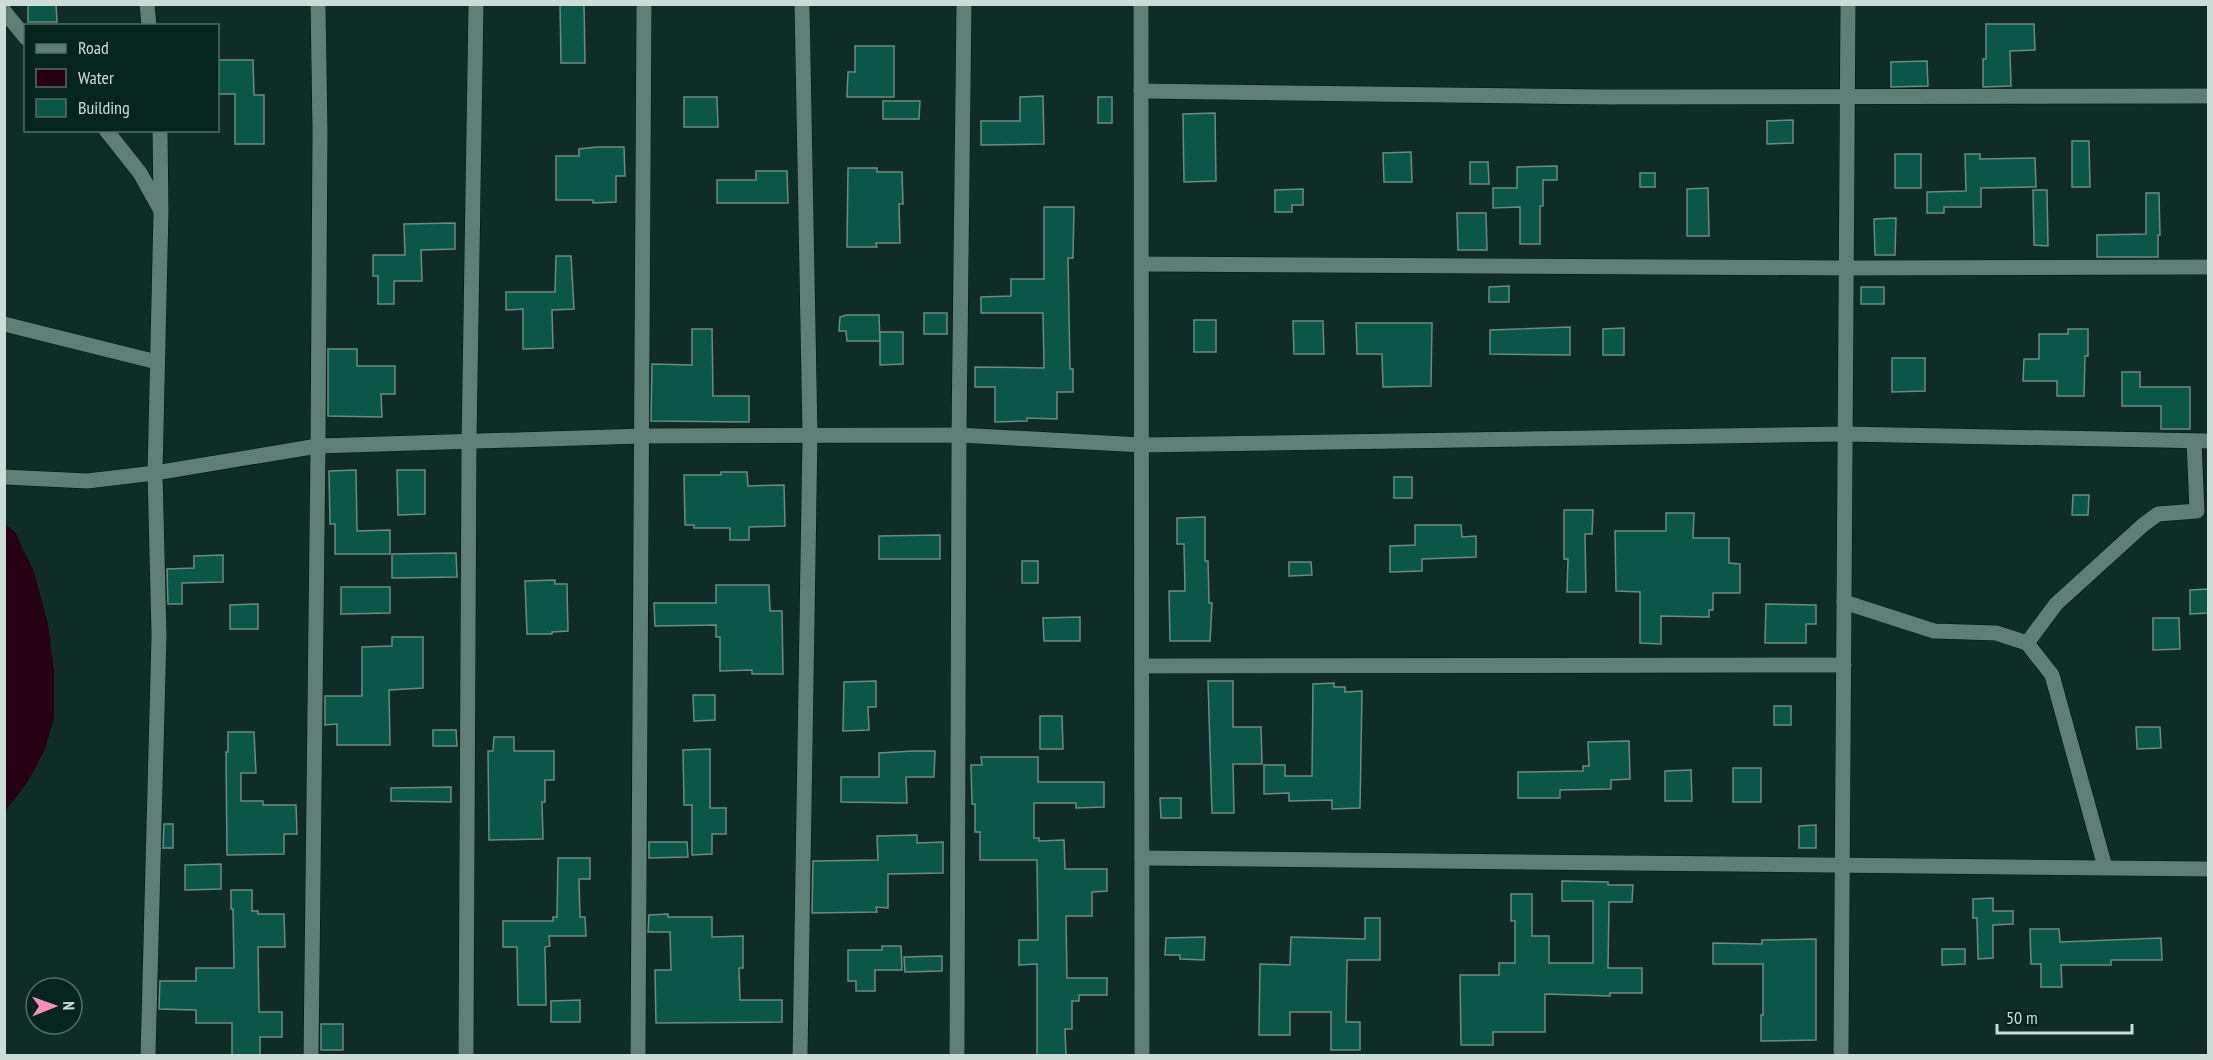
<svg xmlns="http://www.w3.org/2000/svg" width="2213" height="1060" font-family="'PT Sans Narrow',sans-serif">
<rect width="100%" height="100%" fill="#0f2d26"/>
<path fill="#250012" d="M5 524 15 532 34 572 48 624 54 672V718L45 749 27 783 5 811Z"/>
<g fill="#0c5647" stroke="#6b8b82" stroke-width="1.5">
<path d="M28 4H56L57 22H28Z"/>
<path d="M560 4H584L585 63H561Z"/>
<path d="M1986 24H2034L2035 50 2010 51 2011 86 1983 87V59H1986Z"/>
<path d="M855 46H894V97H847L848 72H855Z"/>
<path d="M218 60H253L254 95H264V144H235V94H218Z"/>
<path d="M1927 61 1928 86 1891 87V62Z"/>
<path d="M1043 96 1044 144 981 145V121H1020V97Z"/>
<path d="M684 97H717L718 127H684Z"/>
<rect x="1098" y="97" width="14" height="26"/>
<path d="M883 101H920L919 119H883Z"/>
<path d="M1215 113 1216 181 1184 182 1183 114Z"/>
<path d="M1793 120V143L1767 144V121Z"/>
<path d="M2072 141H2089L2090 187H2072Z"/>
<path d="M597 147H624L625 176H616V202L593 203V200H556V156H579V149Z"/>
<path d="M1411 152 1412 182H1384L1383 153Z"/>
<rect x="1895" y="154" width="26" height="34"/>
<path d="M1965 154H1980V159L2035 158 2036 187 1981 188V207H1944V213H1927V192L1966 191Z"/>
<path d="M1470 162H1488L1489 184H1470Z"/>
<path d="M1557 166V180H1543V206H1540V244H1520V207L1493 208V188H1517V167Z"/>
<path d="M848 168H877V172H902L903 204H899L900 243H876L877 247H847Z"/>
<path d="M756 171H787L788 203H717V180H756Z"/>
<rect x="1640" y="173" width="15" height="14"/>
<path d="M1708 188 1709 236H1687V189Z"/>
<path d="M1303 189V205H1292V212H1275V190Z"/>
<path d="M2033 190H2047L2048 246 2034 245Z"/>
<path d="M2146 193H2159L2160 235H2158V257H2097V235L2146 234Z"/>
<path d="M1044 207H1074L1073 258H1068L1070 369H1073V392H1057V419L1027 418V421L995 422V387H975V367L1044 368 1043 313H981V297L1011 296V279H1044Z"/>
<path d="M1457 213H1486L1487 250H1458Z"/>
<path d="M1896 218 1895 255H1875L1874 219Z"/>
<path d="M455 223V249L421 250 422 281H394V304H378V276H373V255H405L404 224Z"/>
<path d="M556 256H571L574 309 552 310 553 348 523 349V309L506 310V292H555Z"/>
<path d="M1509 286V302H1489V287Z"/>
<rect x="1861" y="287" width="23" height="17"/>
<rect x="924" y="313" width="23" height="21"/>
<path d="M846 315H879L880 341H847L846 331H839L840 317Z"/>
<rect x="1194" y="320" width="22" height="32"/>
<path d="M1293 321H1323L1324 354H1294Z"/>
<path d="M1356 323H1432L1431 386 1383 387 1382 354H1357Z"/>
<path d="M1570 327V355L1490 354V330Z"/>
<path d="M1624 328V355H1603V329Z"/>
<path d="M692 329H712L713 396H749V422L651 421 652 364 692 365Z"/>
<path d="M2068 329H2088V356H2085L2084 396H2057V381H2023L2024 359H2039V334H2068Z"/>
<path d="M880 332H903V364L880 365Z"/>
<path d="M328 349H357V366H395V394H381L382 417 328 416Z"/>
<path d="M1892 358H1925V391L1892 392Z"/>
<path d="M2122 372H2140V387H2190V429H2161V406H2122Z"/>
<path d="M356 470 357 531 390 530V554H335V524H330L329 471Z"/>
<path d="M397 470H425V514L398 515Z"/>
<path d="M721 472H747L748 486 784 485 785 526 749 527V540H730V528H694V525H685L684 475H721Z"/>
<rect x="1394" y="477" width="18" height="21"/>
<path d="M2073 495H2089L2088 515H2072Z"/>
<path d="M1564 510H1593L1592 534H1585L1586 592H1567L1568 559H1564Z"/>
<path d="M1666 513H1694L1693 538H1729V563L1740 564V593H1713V610H1709V617L1661 616V644L1640 643V592L1616 591 1615 531H1666Z"/>
<path d="M1205 517V561H1208L1209 603H1212L1210 641H1170L1169 591H1185L1184 544H1177V518Z"/>
<path d="M1415 525H1461L1462 537 1476 536V557L1422 559V571L1390 572V546L1415 545Z"/>
<path d="M940 535V559H879V536Z"/>
<path d="M456 553 457 577 392 578V554Z"/>
<path d="M223 555V582L182 583V604H168L167 569 194 568V556Z"/>
<rect x="1022" y="561" width="16" height="22"/>
<path d="M1289 562H1311L1312 575 1289 576Z"/>
<path d="M555 580V584H567L568 631 552 632V634H527L525 581Z"/>
<path d="M716 585H769L770 611H782L783 674H752V670L720 671V637H716V625L655 626 654 603H716Z"/>
<path d="M341 587H390V613L341 614Z"/>
<path d="M2208 589V613L2190 614V590Z"/>
<path d="M258 604V629H230V605Z"/>
<path d="M1766 604 1816 605V624H1806V643H1765Z"/>
<path d="M1080 617V641H1044L1043 618Z"/>
<path d="M2153 618H2179L2180 649 2153 650Z"/>
<path d="M392 637H423V688L389 690 390 745H337V724L325 725V696H362V647L392 646Z"/>
<path d="M876 681V707H868L869 730 843 731 844 682Z"/>
<path d="M1208 681H1233V727H1261L1262 764H1233L1234 813H1212Z"/>
<path d="M1334 683V687H1345V692L1362 691 1360 808 1332 809V800L1289 801V793L1264 794V765H1285V776H1312L1313 684Z"/>
<path d="M693 695H715V720L694 721Z"/>
<rect x="1774" y="706" width="17" height="19"/>
<path d="M1040 716H1062L1063 749H1040Z"/>
<path d="M2136 727H2160L2161 748 2137 749Z"/>
<path d="M433 730H456L457 746H433Z"/>
<path d="M228 732H254L256 773H241V801H263V805H296L297 834H284V854L227 855 226 752H228Z"/>
<path d="M494 737H514V751H554V780H545V802H542L543 839 489 840 488 751H493Z"/>
<path d="M1629 741 1630 779 1611 780V789L1560 790V798H1518V772L1583 771V766H1589L1588 742Z"/>
<path d="M710 749V808H726V834H712V854L692 855V805H684L683 750Z"/>
<path d="M913 751H935L934 777H906L907 803 841 802V777H879V753Z"/>
<path d="M981 757H1038V782H1104V807L1076 808V803H1034V838H1039V841L1064 840 1065 869H1107V891L1092 892V916H1066L1067 978H1107V995H1079V1001H1072V1029H1065L1066 1056H1037V964L1019 965V940H1038L1037 860H980V832H975V804H972L971 765H982Z"/>
<rect x="1733" y="768" width="28" height="34"/>
<path d="M1691 770 1692 801H1665V771Z"/>
<path d="M451 787V802L391 801V788Z"/>
<path d="M1160 798H1181V818H1161Z"/>
<path d="M164 824H173V848H163Z"/>
<path d="M1816 825V848H1799V826Z"/>
<path d="M917 835V843L943 842V873L888 874V908L876 907 877 912 812 913 813 861 878 860 877 836Z"/>
<path d="M649 842H687L688 857 649 858Z"/>
<path d="M558 858H590V879H579L580 917H585L586 936H549L550 946 545 947 546 1005H518L517 947H503V921H553V917H557Z"/>
<path d="M221 864V889L185 890V865Z"/>
<path d="M1562 881 1608 882V885H1633L1632 902H1609L1608 968H1642V993H1610V996L1545 994V1032H1493V1045H1461L1460 975H1499V963H1515V921H1511V894H1532V936H1549V963H1593V901H1562Z"/>
<path d="M231 890H252V911H258V914H284L285 947H258L259 1012H282V1037H260V1056H232V1023H196V1010L159 1009 160 981H196V968H234L233 909H231Z"/>
<path d="M1993 898V911H2013V924L1993 925V958L1978 959 1977 918H1973V899Z"/>
<path d="M668 914V917H712V937L743 936V968H739L740 1000H782V1022L656 1023 655 970H671L670 932H648L649 915Z"/>
<path d="M1365 918H1380V960H1347L1346 1022H1360V1050H1331V1012H1290V1035H1259L1260 964 1290 965 1291 937 1365 939Z"/>
<path d="M2030 929H2059L2060 942 2161 938 2162 960H2111V965H2061L2062 987H2041V964H2031Z"/>
<path d="M1205 937 1204 960 1180 959V955H1165L1166 938Z"/>
<path d="M1816 939V1040L1761 1041V1015H1763V964H1713V943L1762 944V940Z"/>
<path d="M882 946H901L902 970H875V991H856V981H848V950H882Z"/>
<path d="M1942 949H1965V964L1942 965Z"/>
<path d="M942 956V971L905 972 904 957Z"/>
<path d="M580 1000V1022H551V1001Z"/>
<rect x="321" y="1024" width="22" height="26"/>
</g>
<g fill="none" stroke-linecap="round" stroke-linejoin="round">
<g stroke="#00150f" stroke-width="16">
<g id="street">
<path d="M147 4 149 26"/>
<path d="M1141 4 1142 1056"/>
<path d="M4 11 26 38"/>
<path d="M1141 91 1606 97 2208 96"/>
<path d="M106 130 140 173 160 209"/>
<path d="M1142 264 1846 268 2208 267"/>
<path d="M4 324 157 362"/>
<path d="M4 477 87 481 155 473 318 446 642 436 959 435 1142 445 1845 434 2208 441"/>
<path d="M1844 602 1934 631 1996 633 2027 643 2052 675 2105 867"/>
<path d="M2027 643 2056 604 2143 525 2158 514 2197 511 2194 441"/>
<path d="M1142 666 1844 665"/>
<path d="M1142 858 2208 869"/>
<path d="M148 1056 159 635 155 473 161 211 160 130"/>
<path d="M311 1056 318 446 320 131 318 4"/>
<path d="M466 1056 469 443 476 4"/>
<path d="M638 1056 644 4"/>
<path d="M800 1056 810 435 802 4"/>
<path d="M957 1056 959 435 964 4"/>
<path d="M1841 1056 1848 4"/>
</g>
</g>
<use href="#street" stroke="#5f7e75" stroke-width="15"/>
</g>
<rect width="2213" height="1060" fill="none" stroke="#ccddd7" stroke-width="12"/>
<rect x="24" y="24" width="195" height="108" fill="#04241d" stroke="#546e67" stroke-width="1.5"/>
<rect x="36" y="44" width="30" height="9" fill="#5f7e75" stroke="#546e67" stroke-width="1.5"/>
<text x="78" y="54" font-size="18" fill="#ccddd7">Road</text>
<rect x="36" y="69" width="30" height="18" fill="#250012" stroke="#546e67" stroke-width="1.5"/>
<text x="78" y="84" font-size="18" fill="#ccddd7">Water</text>
<rect x="36" y="99" width="30" height="18" fill="#0c5647" stroke="#546e67" stroke-width="1.5"/>
<text x="78" y="114" font-size="18" fill="#ccddd7">Building</text>
<g transform="translate(54 1006) rotate(89)"><circle r="28" fill="#04241d" stroke="#546e67" stroke-width="1.5"/>
<path d="M0-4.5L10 22L0 15L-10 22Z" fill="#fe8ebe"/>
<text y="-9" font-size="16" font-weight="bold" text-anchor="middle" fill="#ccddd7">N</text>
</g>
<path d="M1997 1024v9h135v-9" fill="none" stroke="#ccddd7" stroke-width="3"/>
<text x="2006" y="1024" font-size="18" fill="#ccddd7" stroke="#04241d" stroke-width="4.5" paint-order="stroke">50 m</text>
</svg>
